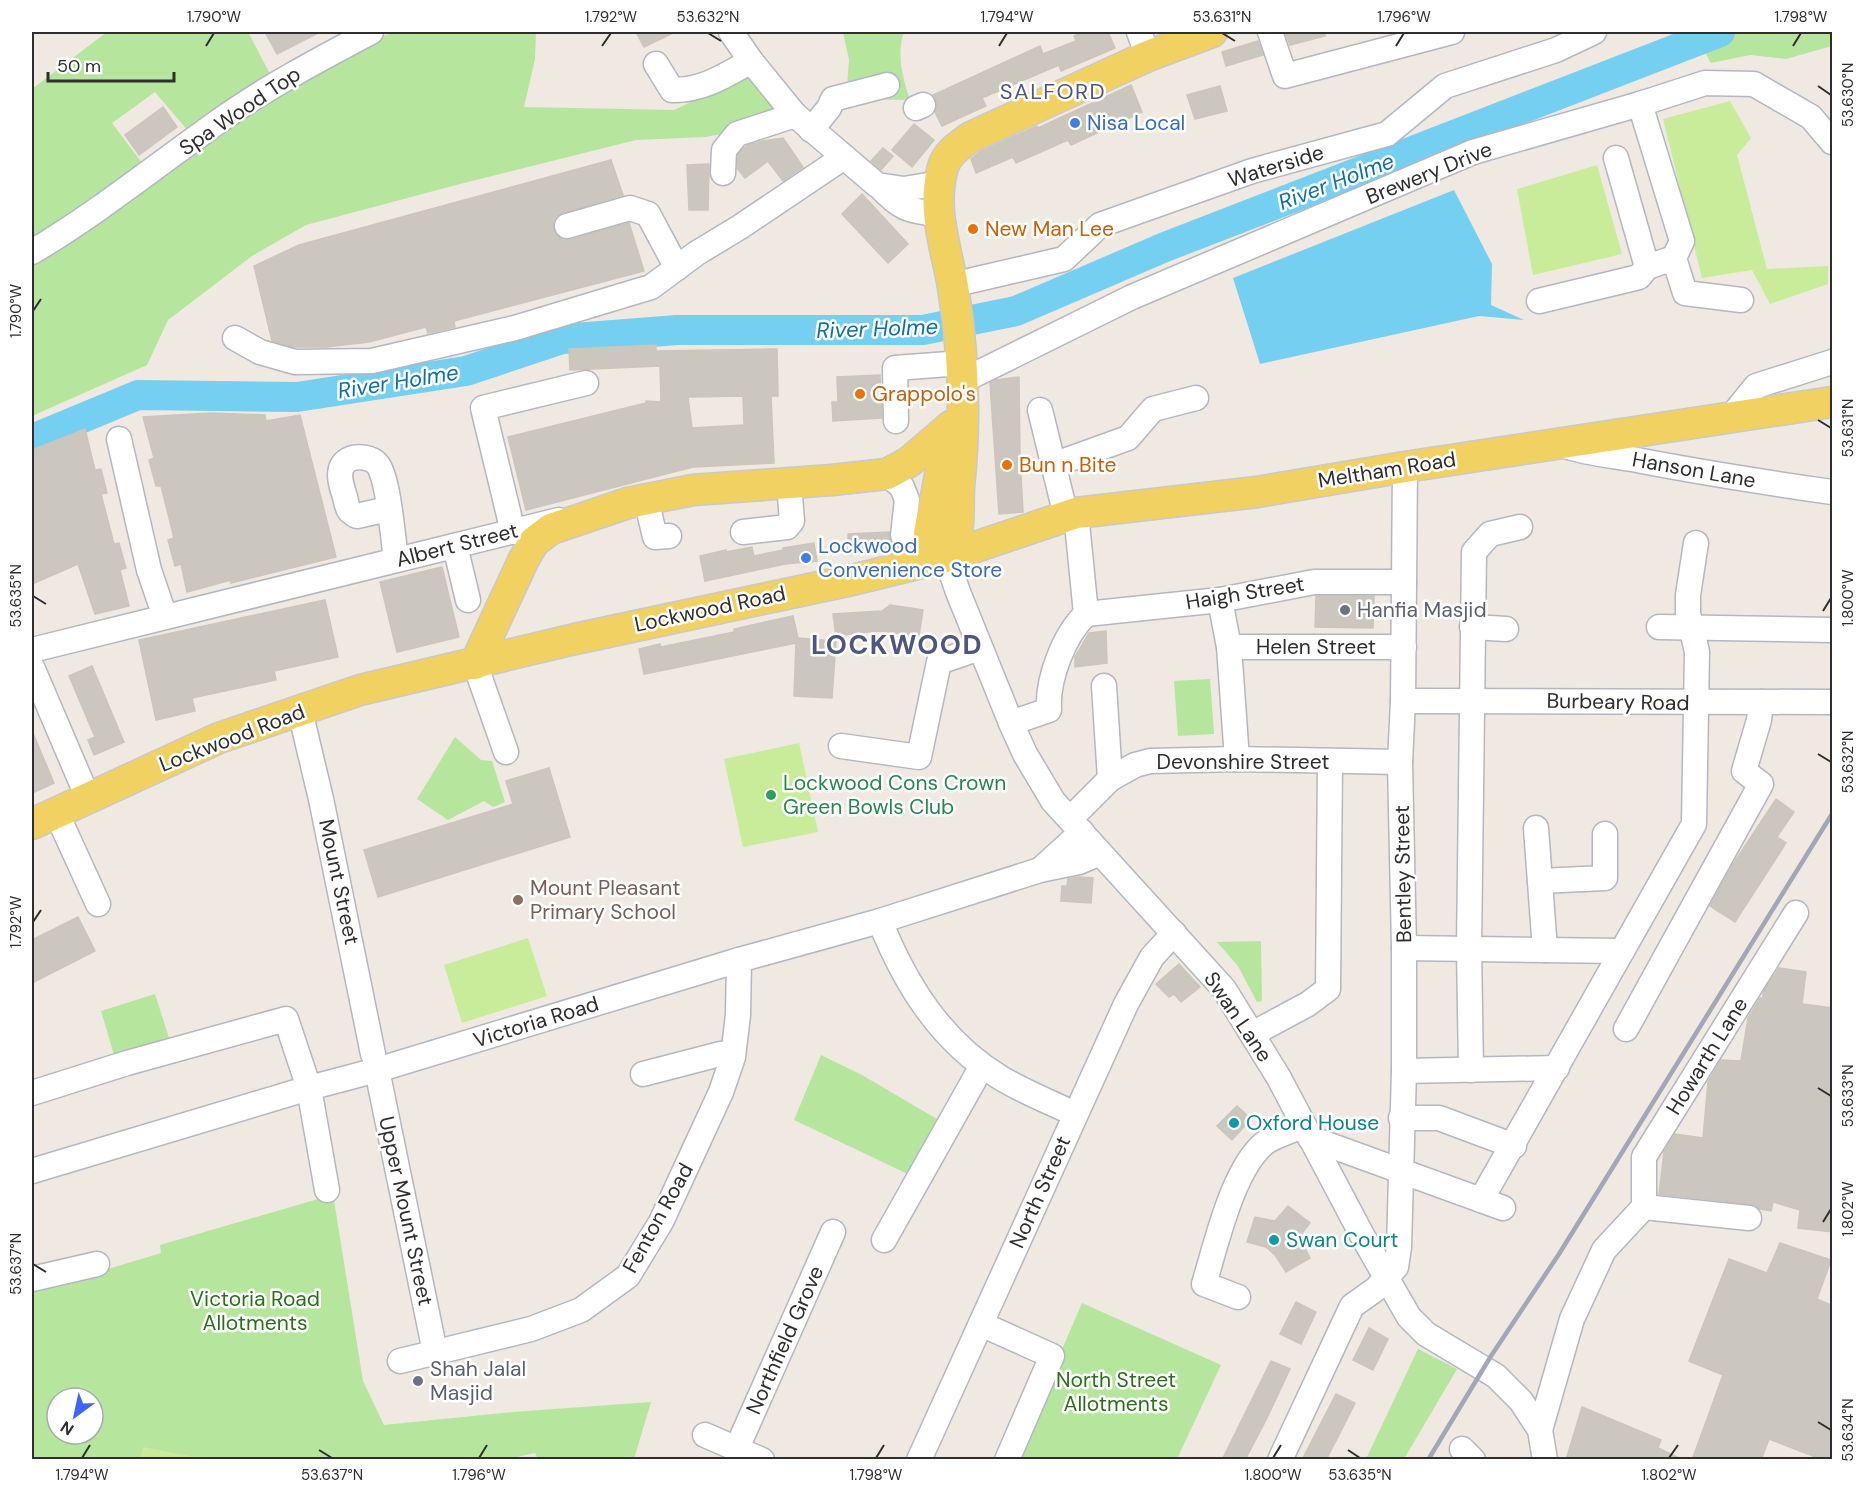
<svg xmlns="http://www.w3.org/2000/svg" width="1864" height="1491" font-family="'DM Sans',sans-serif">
<rect width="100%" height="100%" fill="#efe9e1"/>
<g fill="#b6e59e" fill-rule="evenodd">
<path d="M107 32H248L270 74 189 132 155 92 112 123 142 163 32 238V89Z"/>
<path d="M398 32H536L535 59 524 107 674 110 748 75 781 117 746 130 705 137 636 140 460 184 306 225 252 256 168 320 147 365 32 416V258L328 60 386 35Z"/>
<path d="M843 32H904C896 55 903 78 910 100L846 99 849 60Z"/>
<path d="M1694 32H1832V46L1786 59 1750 55 1711 63Z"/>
<path d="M1210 679 1214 734 1178 736 1174 681Z"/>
<path d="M455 737 481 760 492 761 505 802 493 807 484 801 448 820 417 799Z"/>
<path d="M1261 941 1262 1001 1257 1002 1238 966 1217 942Z"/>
<path d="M155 994 170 1041 115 1058 101 1011Z"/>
<path d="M821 1055 862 1075 942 1122 912 1176 794 1120Z"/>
<path d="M318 1199 334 1200 363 1381 384 1425 513 1412 651 1402 634 1459H538L535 1453 503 1460H32V1292L161 1253 160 1245ZM57 1398H93V1434H57Z"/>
<path d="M1082 1303 1221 1365 1177 1459 1014 1460Z"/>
<path d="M1418 1349 1457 1369 1404 1459H1366Z"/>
</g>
<g fill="#c9ec9a">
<path d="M1730 101 1751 138 1737 155 1767 269 1828 266V284L1770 304 1752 270 1702 278 1663 119Z"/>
<path d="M1597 165 1622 254 1533 275 1517 189Z"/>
<path d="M799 743 818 832 743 847 724 759Z"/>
<path d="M528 938 547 996 462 1023 444 965Z"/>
<path d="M143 1447 205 1459H140Z"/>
</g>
<path fill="#75cff0" d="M1454 190 1492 264 1491 305 1524 320 1479 316 1260 364 1233 278Z"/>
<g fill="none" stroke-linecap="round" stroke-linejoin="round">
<path stroke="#75cff0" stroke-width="30" d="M32 439 138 395 297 397 466 371 562 339 677 330H923L1016 311 1165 247 1720 32"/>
</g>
<g fill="#cbc7bf" stroke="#cbc5ba" stroke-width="1.5" fill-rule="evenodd">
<path d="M265 32H320L277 54Z"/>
<path d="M636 32H675L644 47Z"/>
<path d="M1084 32H1108L1115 48 1061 71 1059 65 982 98 986 106 942 126 935 112 936 100 933 95 1040 46 1043 54 1076 41 1074 36Z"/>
<path d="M1285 32H1325V36L1290 45Z"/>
<path d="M1258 41 1263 55 1226 66 1222 52Z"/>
<path d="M1131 85 1142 112 1071 145 1068 140 1016 163 1013 157 976 173 971 159 980 152 1037 126 1038 128Z"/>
<path d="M1220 86 1227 111 1195 119 1187 95Z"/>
<path d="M163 107 177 127 139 155 125 135Z"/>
<path d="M914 124 934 140 912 167 892 150Z"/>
<path d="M783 138 803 167 783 181 768 161 745 178 737 168 738 155 743 149 748 145 763 141Z"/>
<path d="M883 148 893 156 881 170 871 161Z"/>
<path d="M611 160 623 195 563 213 557 216 553 222 554 230 558 237 564 240H570L629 223 644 271 454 321 455 327 428 333 426 327 369 342 326 347H293L272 341 254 266 299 245Z"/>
<path d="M709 164 708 210H689L687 165Z"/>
<path d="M862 194 908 244 888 263 842 214Z"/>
<path d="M656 345V351L777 349 778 396H771L774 463 693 467 526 510 508 437 646 403V401L661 402 660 366 570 370 569 349ZM743 396 744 425 692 428 688 397Z"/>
<path d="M880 375 882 418 833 421 832 402H838L837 377Z"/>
<path d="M1019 377 1020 458 1023 512 999 514 990 383 996 380Z"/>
<path d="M211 413 265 415 266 421 300 415 336 557 231 583V580L187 592 181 564 175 566 168 540 174 538 161 486H156L149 460 154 458 143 417Z"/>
<path d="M85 429 95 470 101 469 107 493 101 494 114 544 119 543 126 568 120 570 129 606 95 614 78 564 32 584V450Z"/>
<path d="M889 532 893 548 848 555V534Z"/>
<path d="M814 543 817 561 785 564 705 581 700 556 726 550V552L752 547 754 556 783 550V548Z"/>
<path d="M442 567 459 637 397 652 380 582Z"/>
<path d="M1316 596H1374L1373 628 1315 627Z"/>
<path d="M325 600 338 657 274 671 276 680 192 698 195 711 156 720 139 640Z"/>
<path d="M890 605 923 610 919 636 877 631 836 636 833 614 882 611Z"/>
<path d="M793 616 798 638 836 641 832 698 794 696 796 643 644 674 639 649 660 644 661 647 734 632V629Z"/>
<path d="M1106 631 1107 663 1075 667V657L1089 633Z"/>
<path d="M92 666 124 742 94 755 88 740 95 737 69 676Z"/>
<path d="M32 731 54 783 32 793Z"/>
<path d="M549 768 570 837 378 897 364 850 513 804 506 781Z"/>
<path d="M1776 799 1794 812 1777 837 1786 843 1735 922 1710 906 1733 864Z"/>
<path d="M1079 877 1093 878 1091 903 1061 901 1062 886H1067L1068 879Z"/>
<path d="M78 917 95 951 32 983V940Z"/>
<path d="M1179 964 1200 987 1181 1002 1174 994 1169 997 1156 984Z"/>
<path d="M1779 968 1806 972 1802 1004 1833 1008V1232L1798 1228 1800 1210 1773 1202 1771 1211 1760 1209 1750 1204 1659 1194 1664 1152 1675 1134 1703 1138 1708 1082 1721 1060 1741 1061 1748 1018 1760 998H1763V992Z"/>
<path d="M1237 1106 1251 1119 1232 1140 1217 1126Z"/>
<path d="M1288 1206 1310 1223 1299 1237 1310 1258 1286 1272 1275 1255 1266 1247 1247 1242 1255 1217 1275 1221Z"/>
<path d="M1780 1243 1831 1260 1817 1299 1833 1306V1460H1823L1769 1439 1761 1460H1692L1723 1375 1689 1361 1729 1259 1767 1273Z"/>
<path d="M1296 1302 1316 1312 1301 1344 1280 1334Z"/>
<path d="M1369 1328 1388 1339 1373 1370 1353 1360Z"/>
<path d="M1271 1361 1290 1369 1267 1418 1245 1460H1222Z"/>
<path d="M1336 1394 1355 1403 1340 1433 1326 1460H1302Z"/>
<path d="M1582 1407 1661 1440 1658 1448 1683 1460H1566Z"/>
</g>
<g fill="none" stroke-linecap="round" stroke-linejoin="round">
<g stroke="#b4b7c1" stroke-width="27">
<g id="minor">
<path d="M731 32 751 61 795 115 877 185 904 189 940 183"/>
<path d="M1139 32 1148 56"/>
<path d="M1270 32 1285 76 1452 32"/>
<path d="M656 64 672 90C702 91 726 75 751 61"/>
<path d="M1640 104 1682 241 1674 258 1685 293 1741 300"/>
<path d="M916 108 923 105"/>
<path d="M811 130 829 108 833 99 887 85"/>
<path d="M1616 158 1647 267 1674 258"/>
<path d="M723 173 724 150 737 134 795 115"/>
<path d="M879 186C899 208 908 211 937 214"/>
<path d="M567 226 630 208 648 214 677 268"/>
<path d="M32 252C98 213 158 164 222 119 269 86 320 59 371 32"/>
<path d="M952 285 1064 259 1100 225 1252 171 1387 134 1445 86 1556 50 1594 32"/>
<path d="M1539 301 1639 277 1647 267"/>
<path d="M235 338 260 352 295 362 372 361 515 328 651 287 697 253 740 227 844 157"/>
<path d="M964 380 1132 297 1473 152 1640 104 1705 83 1754 84 1811 117 1832 142"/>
<path d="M1040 410 1066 516"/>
<path d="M1731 417 1756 386 1832 362"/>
<path d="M896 421 895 368 962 363"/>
<path d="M119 439 149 570 165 617"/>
<path d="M1565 446C1590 454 1616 456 1642 461 1705 473 1769 483 1832 492"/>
<path d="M1053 465 1128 438 1153 409 1196 398"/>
<path d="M887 474 902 487 907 500 903 535"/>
<path d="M646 499 655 537 669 536"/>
<path d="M388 509 357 516C354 514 351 513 349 510 347 507 346 501 345 497 341 485 335 468 348 460 357 455 372 457 378 465 389 481 393 539 396 560"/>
<path d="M1076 513 1086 614"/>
<path d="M513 532 483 408 586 383"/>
<path d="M743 532 787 527 792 521 789 483"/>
<path d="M455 546 468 600"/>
<path d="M946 557 958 592 1011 723 1025 754 1053 801 1224 989 1279 1078 1363 1237 1409 1317 1426 1334 1496 1376 1521 1401 1540 1430 1545 1460"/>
<path d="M1220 600 1229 647 1237 759"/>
<path d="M1086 614 1220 600 1314 582H1404"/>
<path d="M1472 627 1506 629"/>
<path d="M1659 627 1832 630"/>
<path d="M1229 647H1404"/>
<path d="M32 650 559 520"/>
<path d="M475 664 506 752"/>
<path d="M32 667 88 798"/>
<path d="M1104 686 1110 779"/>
<path d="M1403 701 1832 702"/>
<path d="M300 711 321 799 373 1054"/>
<path d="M1011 723 1049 710C1047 679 1064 635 1086 614"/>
<path d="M841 746 919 757 939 662 980 648"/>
<path d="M56 812 98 904"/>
<path d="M1070 819 1110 779 1135 765 1150 761 1237 759 1400 762"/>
<path d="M1536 828 1545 950"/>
<path d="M1040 870 1082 832"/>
<path d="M1540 881 1605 878V834"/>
<path d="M880 921C905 984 941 1042 1001 1078 1024 1092 1050 1102 1075 1114"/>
<path d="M1404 948 1622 951"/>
<path d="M1626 1029 1761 784 1744 771 1759 720 1761 702"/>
<path d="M1252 1034 1308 1004 1328 989 1330 761"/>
<path d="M377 1070 435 1352"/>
<path d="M1471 1070 1469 949 1474 552 1490 534 1520 527"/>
<path d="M1404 1071 1557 1068"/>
<path d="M643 1074 720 1054H733"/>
<path d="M32 1093 127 1063 286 1019 309 1088 327 1190"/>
<path d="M1401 1118H1439L1514 1146"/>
<path d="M1310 1138 1503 1208"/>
<path d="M32 1171 309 1088 377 1070 739 960 880 921 1040 870 1079 862 1100 853"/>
<path d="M1481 1200 1694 824 1697 652 1688 613V595L1696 543"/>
<path d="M1644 1207V1157L1796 913"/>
<path d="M884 1240 982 1066"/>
<path d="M32 1279 97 1264"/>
<path d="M1238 1297 1204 1284C1216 1245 1233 1167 1266 1142 1276 1135 1292 1131 1304 1125"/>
<path d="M981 1324 1052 1356 1007 1460"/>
<path d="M400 1361 531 1329 581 1310 628 1276 661 1222 721 1092 733 1057 738 1015 739 960"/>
<path d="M1540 1430 1572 1319 1604 1250 1644 1207 1749 1218"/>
<path d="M705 1435 762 1460"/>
<path d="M737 1448 833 1232"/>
<path d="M1462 1449 1473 1460"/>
<path d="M919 1460 1126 1004 1152 957 1174 933"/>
<path d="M1280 1460 1352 1306 1376 1289 1396 1267 1399 1247 1404 1071V948L1400 762 1403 701 1405 467"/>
</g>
</g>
<g stroke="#c9c9c9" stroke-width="33">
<g id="major">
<path d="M946 557C949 551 955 544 956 537 960 523 958 502 959 487 966 420 964 354 953 287 946 246 931 209 943 167 947 153 960 145 971 137L1148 56 1212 32"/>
<path d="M946 557 929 533 947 439"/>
<path d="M475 664 524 559 534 542 551 529 628 503 693 490 832 480 887 474 909 462 951 426"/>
<path d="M32 824 219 738 360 690 575 639 852 580 946 557 1076 513 1257 492 1405 467 1832 402"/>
</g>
</g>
<use href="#minor" stroke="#fff" stroke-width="24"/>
<use href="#major" stroke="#f2d163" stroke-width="30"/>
<path stroke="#a3a6b8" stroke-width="4.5" d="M1428 1460 1491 1356 1559 1254 1832 814"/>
</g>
<path fill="none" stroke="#2e2e2e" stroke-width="2" d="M708 33 721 41M1222 33 1235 41M206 46 214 33M602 46 611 33M999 46 1007 33M1396 46 1404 33M1793 46 1801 33M1818 86 1831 95M33 311 41 299M1818 420 1831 428M33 596 46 604M1823 611 1831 598M1818 754 1831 762M33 922 41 910M1818 1088 1831 1096M1823 1222 1831 1209M33 1264 46 1272M1818 1422 1831 1430M319 1450 332 1458M1348 1450 1360 1458M82 1458 90 1445M479 1458 487 1445M876 1458 884 1445M1273 1458 1281 1445M1669 1458 1678 1445"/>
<g fill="#3f7fe0" stroke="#fff" stroke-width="2">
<circle cx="1075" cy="123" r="6"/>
<circle cx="806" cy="558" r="6"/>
</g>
<g fill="#e8710a" stroke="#fff" stroke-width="2">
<circle cx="973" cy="229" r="6"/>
<circle cx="860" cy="394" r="6"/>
<circle cx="1007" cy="465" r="6"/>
</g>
<g fill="#6b7280" stroke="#fff" stroke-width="2">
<circle cx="1345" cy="610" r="6"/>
<circle cx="418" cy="1381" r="6"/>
</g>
<circle fill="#2e9e5b" stroke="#fff" stroke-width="2" cx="771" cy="795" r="6"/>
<circle fill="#8d6e63" stroke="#fff" stroke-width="2" cx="518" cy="900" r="6"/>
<g fill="#0f9aa8" stroke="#fff" stroke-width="2">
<circle cx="1234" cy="1123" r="6"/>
<circle cx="1274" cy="1240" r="6"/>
</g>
<g text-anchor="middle" stroke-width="5" stroke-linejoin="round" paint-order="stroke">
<g font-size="21" fill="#2e2e2e" stroke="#fff">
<text transform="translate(240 111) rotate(-34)" y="7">Spa Wood Top</text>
<text transform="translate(1276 166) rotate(-17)" y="7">Waterside</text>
<text transform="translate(1429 173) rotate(-22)" y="7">Brewery Drive</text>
<text transform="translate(1387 470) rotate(-9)" y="7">Meltham Road</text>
<text transform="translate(1694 470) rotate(10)" y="7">Hanson Lane</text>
<text transform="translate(457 545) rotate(-14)" y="7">Albert Street</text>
<text transform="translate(1245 593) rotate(-9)" y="7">Haigh Street</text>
<text transform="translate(710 609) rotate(-12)" y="7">Lockwood Road</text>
<text x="1316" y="654">Helen Street</text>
<text transform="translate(1618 702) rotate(1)" y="7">Burbeary Road</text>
<text transform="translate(232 738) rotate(-21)" y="7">Lockwood Road</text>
<text x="1243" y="769">Devonshire Street</text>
<text transform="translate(1403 874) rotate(-91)" y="7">Bentley Street</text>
<text transform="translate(339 882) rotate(78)" y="7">Mount Street</text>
<text transform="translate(1238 1017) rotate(56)" y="7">Swan Lane</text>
<text transform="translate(536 1022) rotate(-17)" y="7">Victoria Road</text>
<text transform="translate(1707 1056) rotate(-58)" y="7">Howarth Lane</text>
<text transform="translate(1040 1192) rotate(-66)" y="7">North Street</text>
<text transform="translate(406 1211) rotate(78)" y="7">Upper Mount Street</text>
<text transform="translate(658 1218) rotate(-61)" y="7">Fenton Road</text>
<text transform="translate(785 1340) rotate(-66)" y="7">Northfield Grove</text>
</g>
<g font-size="21" fill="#366cbe" stroke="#fff" text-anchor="start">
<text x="1087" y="130">Nisa Local</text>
<text x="818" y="553">Lockwood<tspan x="818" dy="24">Convenience Store</tspan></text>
</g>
<g font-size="21" fill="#c56008" stroke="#fff" text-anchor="start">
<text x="985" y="236">New Man Lee</text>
<text x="872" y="401">Grappolo's</text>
<text x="1019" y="472">Bun n Bite</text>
</g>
<g font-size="21" fill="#5b616d" stroke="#fff" text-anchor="start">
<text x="1357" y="617">Hanfia Masjid</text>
<text x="430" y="1376">Shah Jalal<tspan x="430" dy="24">Masjid</tspan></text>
</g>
<g font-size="21" fill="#27864d" stroke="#fff" text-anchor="start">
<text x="783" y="790">Lockwood Cons Crown<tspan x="783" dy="24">Green Bowls Club</tspan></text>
</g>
<g font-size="21" fill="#785e54" stroke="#fff" text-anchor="start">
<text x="530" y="895">Mount Pleasant<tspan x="530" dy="24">Primary School</tspan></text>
</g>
<g font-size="21" fill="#0d838f" stroke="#fff" text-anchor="start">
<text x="1246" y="1130">Oxford House</text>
<text x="1286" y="1247">Swan Court</text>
</g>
<g font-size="21" fill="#2c6e1b" stroke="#fff">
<text x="255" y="1306">Victoria Road<tspan x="255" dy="24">Allotments</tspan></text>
<text x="1116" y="1387">North Street<tspan x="1116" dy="24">Allotments</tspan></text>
</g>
<g font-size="22" letter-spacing="1.5" fill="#4d5680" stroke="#fff">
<text x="1053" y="99">SALFORD</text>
</g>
<g font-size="22" font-style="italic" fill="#0d6fa3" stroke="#fff">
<text transform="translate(1336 181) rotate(-21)" y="8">River Holme</text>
<text transform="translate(877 328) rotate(-2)" y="8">River Holme</text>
<text transform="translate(398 381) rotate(-9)" y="8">River Holme</text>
</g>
<g font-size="27" font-weight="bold" letter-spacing="1.5" fill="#4d5680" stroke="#fff">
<text x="897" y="654">LOCKWOOD</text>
</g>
</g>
<rect width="1864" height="1491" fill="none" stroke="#ffffff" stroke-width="66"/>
<g transform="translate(75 1416) rotate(213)"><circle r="28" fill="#ffffff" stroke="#ababab" stroke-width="1.5"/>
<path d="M0-4.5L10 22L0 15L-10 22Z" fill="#4264fb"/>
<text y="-9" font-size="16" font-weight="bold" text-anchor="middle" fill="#2e2e2e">N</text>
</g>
<path d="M48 72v9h126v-9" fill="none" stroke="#2e2e2e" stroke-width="3"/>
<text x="57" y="72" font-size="18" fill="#2e2e2e" stroke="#ffffff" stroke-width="4.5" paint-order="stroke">50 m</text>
<rect x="33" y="33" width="1798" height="1425" fill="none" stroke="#2e2e2e" stroke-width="2"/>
<g font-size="15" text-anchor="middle" fill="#2e2e2e">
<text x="214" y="22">1.790°W</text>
<text x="611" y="22">1.792°W</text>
<text x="708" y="22">53.632°N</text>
<text x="1007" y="22">1.794°W</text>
<text x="1222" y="22">53.631°N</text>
<text x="1404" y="22">1.796°W</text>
<text x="1801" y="22">1.798°W</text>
<text transform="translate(1848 95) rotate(-90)" y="5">53.630°N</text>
<text transform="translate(16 311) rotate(-90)" y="5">1.790°W</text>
<text transform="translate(1848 428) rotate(-90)" y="5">53.631°N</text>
<text transform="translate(16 596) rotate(-90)" y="5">53.635°N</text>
<text transform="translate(1848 598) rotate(-90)" y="5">1.800°W</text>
<text transform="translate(1848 762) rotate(-90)" y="5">53.632°N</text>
<text transform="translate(16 922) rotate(-90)" y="5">1.792°W</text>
<text transform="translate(1848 1096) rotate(-90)" y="5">53.633°N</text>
<text transform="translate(1848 1209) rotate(-90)" y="5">1.802°W</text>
<text transform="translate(16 1264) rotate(-90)" y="5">53.637°N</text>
<text transform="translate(1848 1430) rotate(-90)" y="5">53.634°N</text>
<text x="82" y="1480">1.794°W</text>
<text x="332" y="1480">53.637°N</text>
<text x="479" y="1480">1.796°W</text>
<text x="876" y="1480">1.798°W</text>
<text x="1273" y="1480">1.800°W</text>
<text x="1360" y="1480">53.635°N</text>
<text x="1669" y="1480">1.802°W</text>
</g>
</svg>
